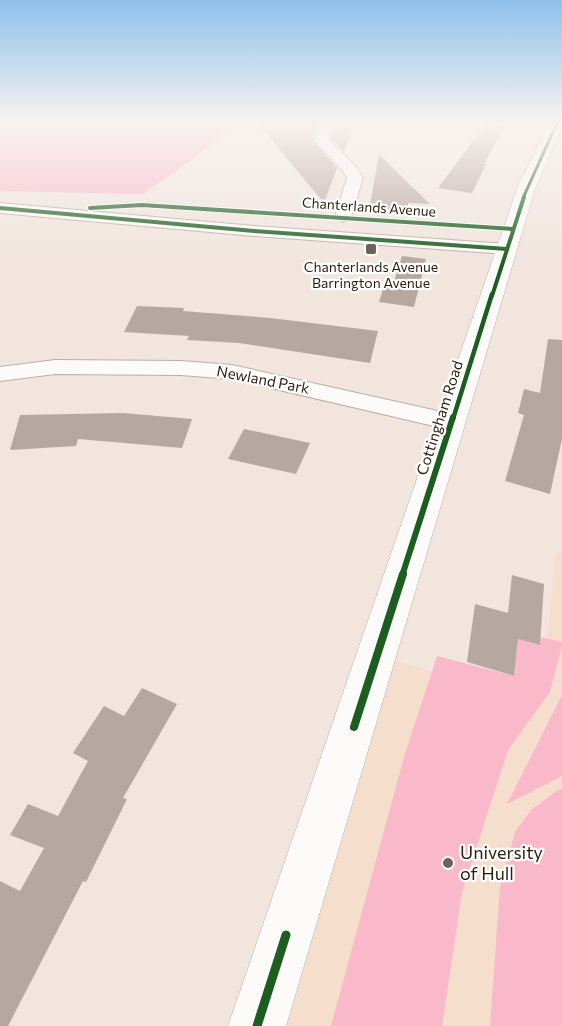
<svg xmlns="http://www.w3.org/2000/svg" width="562" height="1026" font-family="Commissioner,sans-serif">
<rect width="100%" height="100%" fill="#f1e5de"/>
<path fill="#f6decd" d="M562 552V1026H287L395 661 540 700 556 555Z"/>
<g fill="#f9b9ca">
<path d="M0 121H240L190 161 143 194H126L0 191Z"/>
<path d="M540 637 562 642V646L550 692 508 750 462 892 442 1026H331L404 757 437 656 514 676 518 639 539 645Z"/>
<path d="M562 695V776L507 804Z"/>
<path d="M562 789V1026H490L500 887 515 832 531 810 558 790Z"/>
</g>
<g fill="#b7a7a1">
<path d="M256 121H323L314 130 313 141 337 168 324 203Z"/>
<path d="M341 121H356L344 152 331 139V134Z"/>
<path d="M488 121H493L504 128 484 164H486L472 193 438 188Z"/>
<path d="M379 154 404 179 430 204 408 203V212L369 210Z"/>
<path d="M402 256 426 259 414 307 379 302 386 280 394 282Z"/>
<path d="M137 306 184 308 183 311 270 318 378 331 370 363 239 343 187 340 189 336 124 332Z"/>
<path d="M548 339 562 340V439L550 494 505 481 524 415 518 413 524 389 540 393Z"/>
<path d="M123 413 192 419 182 448 78 439 76 446 10 450 20 415Z"/>
<path d="M244 429 310 443 296 474 228 459Z"/>
<path d="M512 575 544 584 540 645 518 639 514 676 467 662 475 604 508 613Z"/>
<path d="M142 688 177 704 123 798 127 799 86 882 83 881 8 1026H0V881L20 891 44 848 10 835 28 804 58 816 88 761 73 753 104 706 124 716Z"/>
</g>
<g fill="none" stroke-linecap="round" stroke-linejoin="round">
<g stroke="#bcaea4" stroke-width="2">
<g id="minor">
<path d="M326 121H339L329 133V140L356 167 363 178 351 217 343 222 335 217 347 178 344 172 315 141 316 132Z"/>
<path d="M0 203 254 226 507 244 513 245 516 249 513 253 507 254 254 236 0 213Z"/>
<path d="M55 360 181 361 232 365 451 414 460 416 464 422 460 428 451 430 232 379 181 375 55 374 0 381V367Z"/>
</g>
</g>
<g stroke="#bcaea4" stroke-width="1">
<path id="major" d="M551 121H562V127L536 186 286 1026H228L518 186Z"/>
</g>
<use href="#minor" fill="#fdfbfa" fill-rule="evenodd"/>
<use href="#major" fill="#fdfbfa" fill-rule="evenodd"/>
<g stroke="#fff" stroke-width="4.5">
<path id="cycleway-far5" d="M523 198 558 121"/>
</g>
<g stroke="#fff" stroke-width="6">
<g id="cycleway-far4">
<path d="M0 208 254 231 507 249"/>
<path d="M90 208 142 205 513 229"/>
<path d="M492 296 524 197"/>
</g>
</g>
<g stroke="#fff" stroke-width="8">
<path id="cycleway-far3" d="M453 419 492 294"/>
</g>
<g stroke="#fff" stroke-width="10">
<path id="cycleway-far2" d="M402 576 453 417"/>
</g>
<g stroke="#fff" stroke-width="11">
<path id="cycleway-far1" d="M354 727 403 574"/>
</g>
<g stroke="#fff" stroke-width="13">
<path id="cycleway" d="M257 1026 286 935"/>
</g>
<use href="#cycleway-far5" stroke="#1b5e20" stroke-width="3"/>
<use href="#cycleway-far4" stroke="#1b5e20" stroke-width="4"/>
<use href="#cycleway-far3" stroke="#1b5e20" stroke-width="4.5"/>
<use href="#cycleway-far2" stroke="#1b5e20" stroke-width="6"/>
<use href="#cycleway-far1" stroke="#1b5e20" stroke-width="8"/>
<use href="#cycleway" stroke="#1b5e20" stroke-width="9"/>
</g>
<linearGradient id="sky" x2="0" y2="1"><stop stop-color="#8ec1eb"/><stop offset="0.46" stop-color="#f9f3f0"/><stop offset="1" stop-color="#f9f3f0" stop-opacity="0"/></linearGradient>
<rect width="562" height="265" fill="url(#sky)"/>
<g fill="#726256" stroke="#fff" stroke-width="2">
<rect x="365" y="243" width="12" height="12" rx="3"/>
<circle cx="448" cy="863" r="6"/>
</g>
<g text-anchor="middle" stroke-width="4.5" stroke-linejoin="round" paint-order="stroke">
<g font-size="14" fill="#2e1c0d" stroke="#fff">
<text transform="translate(369 207) rotate(4)" y="5">Chanterlands Avenue</text>
</g>
<g font-size="14" fill="#2e1c0d" stroke="#fff">
<text x="371" y="272">Chanterlands Avenue<tspan x="371" dy="16">Barrington Avenue</tspan></text>
</g>
<g font-size="15" fill="#2e1c0d" stroke="#fff">
<text transform="translate(263 380) rotate(11)" y="5">Newland Park</text>
<text transform="translate(440 418) rotate(-72)" y="5">Cottingham Road</text>
</g>
<g font-size="18" fill="#2e1c0d" stroke="#fff" text-anchor="start">
<text x="460" y="859">University<tspan x="460" dy="21">of Hull</tspan></text>
</g>
</g>
</svg>
